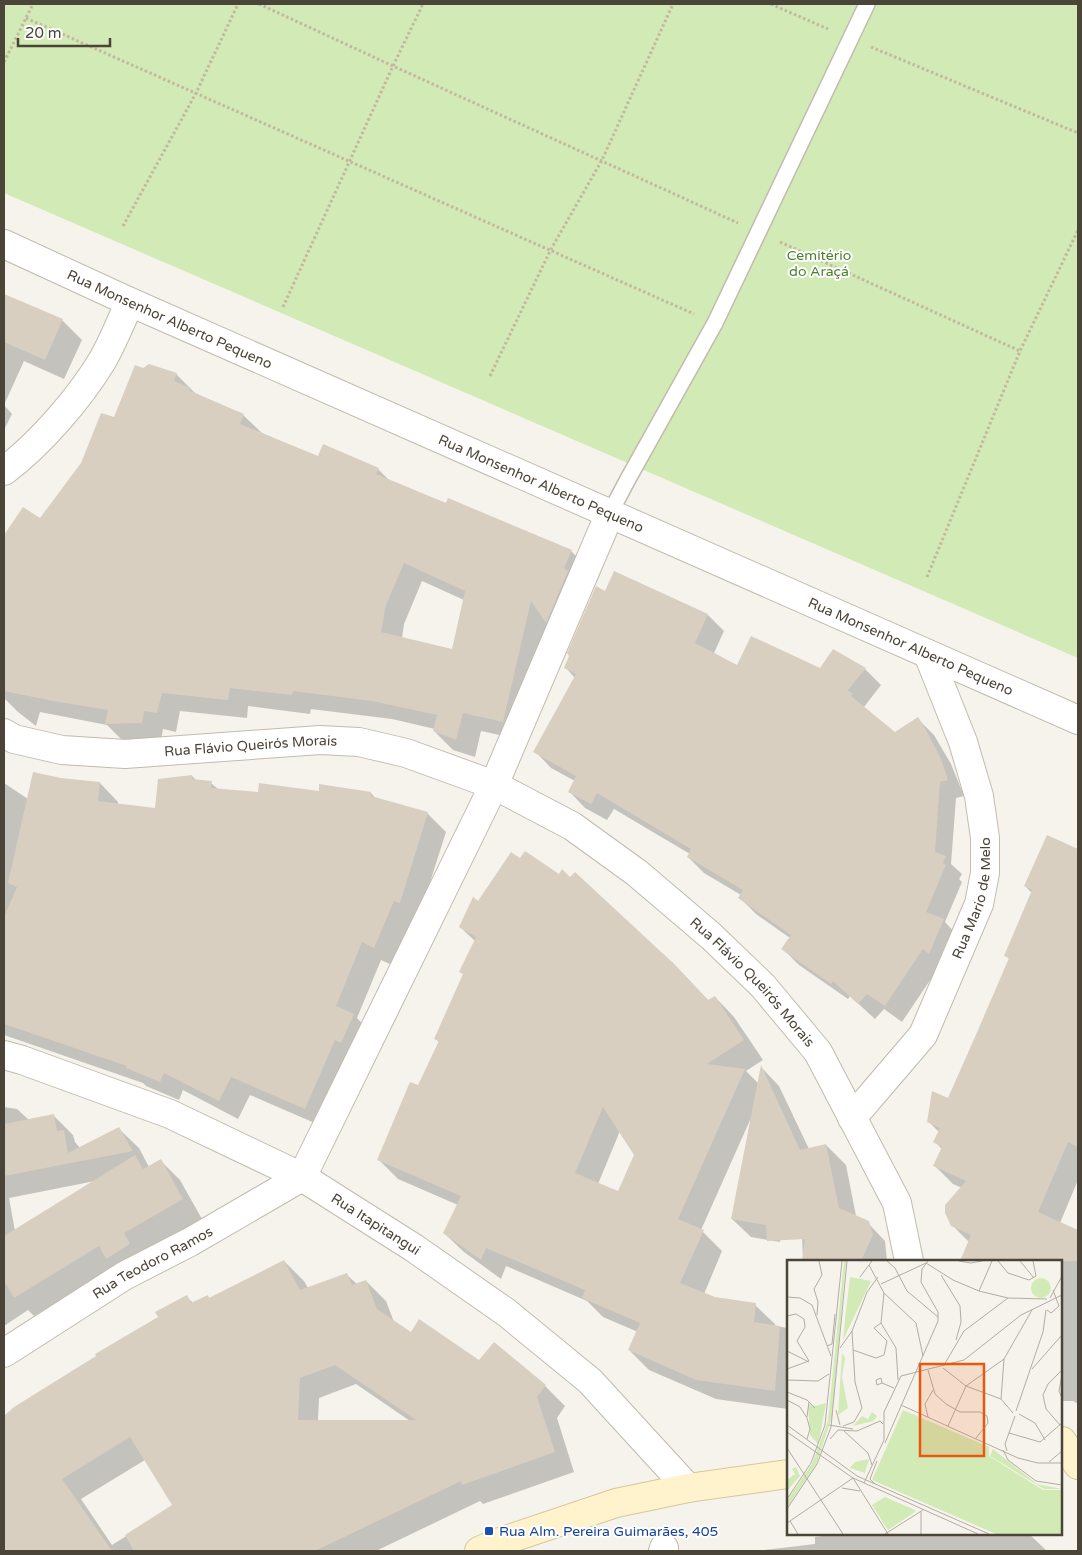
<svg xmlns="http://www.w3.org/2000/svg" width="1082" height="1555" font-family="'Varela Round',sans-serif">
<rect width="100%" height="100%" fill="#f6f3ec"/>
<path fill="#d2eab5" d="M4 4H1078V658L4 193Z"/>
<g fill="#0003" fill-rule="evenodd">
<path d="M4 295 62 320 82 340 64 379 24 361 4 405Z"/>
<path d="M176 374 195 393 243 415 262 433 319 458 378 469 390 481 447 505 571 551 590 570 522 740 481 731 475 757 453 750 434 731 435 729 392 719 311 709 310 714 248 706 247 718 180 711 176 732 163 729 161 741 125 743 107 725 40 712 36 726 18 712 4 698V537L23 509 40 520 114 418ZM422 581 464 600 453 650 402 638 404 624Z"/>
<path d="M4 405 12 414 4 430Z"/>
<path d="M606 593 708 615 724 631 714 653 737 666 820 669H865L881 685 864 707 895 734 918 719 934 735 951 764 964 796 956 798 951 864 962 874 959 879 962 882 945 922 959 937 902 1022 884 1009 875 1019 850 996 848 999 799 965 783 949 790 938 756 914 739 897 741 895 704 873 688 857 690 854 614 809 607 820 585 808 569 791 575 781 551 768 535 751 575 678 565 667Z"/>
<path d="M192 776 197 781 211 783 218 789 259 794 320 792 371 793 376 799 427 813 446 832 418 920 392 965 381 960 357 1018 372 1034 324 1127 250 1095 238 1119 183 1090 179 1100 146 1086 143 1083 4 1035V783L28 799 61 779 100 783 118 802V805L156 809Z"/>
<path d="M1048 836 1078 851V1180L1060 1223 1078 1231V1404L1073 1401H1061V1261H961L969 1242 952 1225 962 1188 953 1184 935 1166 942 1149 935 1142 939 1132 929 1122 948 1099 1010 960 1005 955 1032 893 1025 886Z"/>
<path d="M479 902 672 962 709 1001 715 997 734 1017 763 1060 746 1071 759 1084 762 1068 779 1086 809 1149 826 1145 846 1165 856 1216 866 1221 885 1241 887 1261H803L799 1155H786L780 1242 751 1237 732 1219 751 1118 701 1230 722 1251 704 1294 715 1298 755 1305 775 1324V1326L788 1328V1409L716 1399 649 1370 629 1350 638 1332 603 1317 587 1301 506 1266 501 1279 464 1252 444 1233 458 1205 398 1179 379 1160 419 1087 439 1042 436 1039 464 975 475 941 460 927ZM620 1131 635 1155 618 1193 598 1184Z"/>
<path d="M4 1107 17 1109 29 1120 54 1116 73 1135 75 1142 80 1148 119 1129 139 1148 149 1167 160 1160 180 1180 202 1219 116 1267 34 1316 28 1310 4 1326ZM95 1181 15 1231 9 1198Z"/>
<path d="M284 1261 304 1281 308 1288 347 1275 357 1284 366 1281 386 1301 394 1322 411 1334 480 1362 495 1343 545 1386 565 1406 557 1418 574 1472 483 1504 480 1501 376 1551H4V1416L159 1318 187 1297 193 1303 207 1296 210 1299ZM356 1384 410 1421H318L319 1398ZM145 1460 174 1506 112 1545 81 1499Z"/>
<path d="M838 1534H877L879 1536 899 1534H1029L1047 1551H756L815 1544V1537Z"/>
</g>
<g fill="#d8cfc1" fill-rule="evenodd">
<path d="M4 294 63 319 45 360 4 342Z"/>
<path d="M149 364 177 373 174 381 191 388 190 391 244 414 240 424 318 456 323 444 379 468 376 474 446 503 448 498 572 550 564 568 568 571 546 623 531 601 503 722 463 713 456 740 433 731 437 715 372 701 293 691 292 695 230 688 228 700 162 693 157 713 144 711 142 723 105 724 108 710 53 701 4 691V535L23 507 40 518 81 463 101 413 114 417 135 365 143 368ZM404 563 465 591 452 649 381 632 386 605Z"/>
<path d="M614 571 708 614 695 643 737 665 751 636 820 668 833 649 866 668 848 690 853 694 851 696 895 732 918 717 925 728 941 759 948 780 940 782 935 852 946 856 943 863 946 865 926 912 944 919 929 954 923 949 885 1006 867 994 858 1004 833 981 831 984 781 949 791 935 738 898 743 890 687 857 691 849 597 793 591 804 568 792 576 776 533 752 576 674 564 668 569 656 567 653 596 586 605 591Z"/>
<path d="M33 772 61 778 100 782 98 801 155 808 158 779 192 775V779L212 781 211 788 258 792 259 783 319 791V784L371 792V796L428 812 400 903 394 901 374 948 362 942 336 1006 354 1014 341 1043 335 1040 305 1109 231 1077 219 1101 164 1073 160 1082 126 1068 127 1066 4 1024V917L17 887 8 883Z"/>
<path d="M1047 835 1078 849V1147L1068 1142 1038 1212 1078 1230V1261H960L971 1235 951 1226 945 1213V1205L966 1181 933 1166 942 1147 933 1142 940 1128 927 1122 932 1091 948 1098 975 1037 1009 958 1004 956 1032 890 1024 886Z"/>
<path d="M525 851 559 874 562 869 570 877 575 872 672 962 708 1000 715 996 744 1040 707 1064 745 1069 678 1219 704 1230 680 1283 715 1297 756 1303 754 1322 780 1326 775 1391 696 1380 628 1350 640 1323 582 1298 585 1290 486 1248 481 1260 443 1233 461 1196 377 1160 410 1082 418 1085 439 1041 434 1039 463 974 459 972 476 937 459 927 473 897 478 901 511 852 520 858ZM603 1107 634 1155 618 1191 575 1173Z"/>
<path d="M761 1065 800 1150 826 1144 839 1208 869 1221 873 1235 861 1261H802L805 1239 767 1241 766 1225 731 1219Z"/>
<path d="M54 1114 57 1131 64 1130 68 1153 119 1127 133 1151 4 1176V1124Z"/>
<path d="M135 1155 143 1169 161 1159 183 1199 124 1233 130 1244 106 1259 99 1246 14 1298 4 1281V1236Z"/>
<path d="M284 1260 300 1290 347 1273 352 1285 366 1280 377 1309 411 1332 419 1319 479 1360 494 1342 546 1385 537 1397 555 1452 462 1485 461 1481 315 1551H134L125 1535 172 1505 130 1437 62 1479 112 1551H4V1416L14 1407 96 1356 95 1354 158 1317 155 1312 187 1295 191 1303 208 1295 209 1298ZM335 1365 416 1420H298L300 1378Z"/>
</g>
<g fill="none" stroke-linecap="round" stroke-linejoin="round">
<g stroke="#c2bbae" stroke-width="18">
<path id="service" d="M610 513 628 479 715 323 867 4"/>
</g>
<g stroke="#c2bbae" stroke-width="30">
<g id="minor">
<path id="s1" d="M4 244 130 302 1078 720"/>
<path d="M4 471C39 445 79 399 102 361 113 342 121 321 130 302"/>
<path id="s2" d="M4 733 14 739 62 750 125 754 320 740 359 742 406 753 494 785 572 826 637 873 711 936 763 986 818 1052 897 1203 909 1261"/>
<path id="s3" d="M4 1055 22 1060 170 1114 302 1177 414 1248 507 1313 590 1381 688 1488"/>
<path id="s4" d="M852 1118 923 1035 979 904 985 873V838L979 796 963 742 928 654"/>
<path id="s5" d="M4 1353 124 1276 190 1242 302 1177 494 785 610 513"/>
<path d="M663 1551 664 1548"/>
</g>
</g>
<g stroke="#d6c79b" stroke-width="30">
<g id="secondary">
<path d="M1062 1441 1078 1465"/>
<path d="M479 1551 494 1544 616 1503 688 1488 788 1474"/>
</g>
</g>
<g stroke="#c4b79f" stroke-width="3" stroke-dasharray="2.5 2.5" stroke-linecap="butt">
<path d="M259 4 393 66 738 223"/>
<path d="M771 4 828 29"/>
<path d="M26 18 694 314"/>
<path d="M871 47 1078 133"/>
<path d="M4 62 33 4"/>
<path d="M123 226 196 93 238 4"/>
<path d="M780 242 1020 351"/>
<path d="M283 307 393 66 423 4"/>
<path d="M490 376 550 251 602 160 673 4"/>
<path d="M927 577 1020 351 1078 230"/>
</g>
<use href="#service" stroke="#fff" stroke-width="15"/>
<use href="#minor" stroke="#fff" stroke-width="28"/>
<use href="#secondary" stroke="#fff3cd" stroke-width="28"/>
</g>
<rect fill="#1a4fb4" stroke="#fff" stroke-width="2" x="484" y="1526" width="10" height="10" rx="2.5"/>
<g text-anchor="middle" stroke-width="4" stroke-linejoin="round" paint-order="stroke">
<g font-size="14" fill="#4a7f2a" stroke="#fff">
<text x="819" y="260">Cemitério<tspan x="819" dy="16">do Araçá</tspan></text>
</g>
<g font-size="14" fill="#4b4439" stroke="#fff">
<text dy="5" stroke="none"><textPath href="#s1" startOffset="182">Rua Monsenhor Alberto Pequeno</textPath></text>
<text dy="5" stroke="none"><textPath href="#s1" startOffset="588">Rua Monsenhor Alberto Pequeno</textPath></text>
<text dy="5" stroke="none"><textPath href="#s1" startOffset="992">Rua Monsenhor Alberto Pequeno</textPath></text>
<text dy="5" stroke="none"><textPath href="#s2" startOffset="250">Rua Flávio Queirós Morais</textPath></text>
<text dy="5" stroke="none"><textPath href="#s4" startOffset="256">Rua Mario de Melo</textPath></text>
<text dy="5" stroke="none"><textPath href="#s2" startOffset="828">Rua Flávio Queirós Morais</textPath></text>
<text dy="5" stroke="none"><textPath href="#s3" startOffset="410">Rua Itapitangui</textPath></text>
<text dy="5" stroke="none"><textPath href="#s5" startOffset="174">Rua Teodoro Ramos</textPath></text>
</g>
<g font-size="14" fill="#164399" stroke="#fff" text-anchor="start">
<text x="499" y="1536">Rua Alm. Pereira Guimarães, 405</text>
</g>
</g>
<g transform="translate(787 1260)">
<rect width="275" height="275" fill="#f6f3ec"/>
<path d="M57 1H59L45 157 29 204 0 248V240L25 204 41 161ZM63 17 84 21 56 80 59 50ZM244 28a10 10 0 1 1 20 0a10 10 0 1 1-20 0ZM55 93 58 98 55 117 61 148 51 155ZM39 143 33 175 31 184 23 175 21 144 28 146ZM116 150 202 187V196L256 230H275V274H209L85 220ZM85 152 90 156 86 161 66 166 75 156 81 159ZM206 189 250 224 275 229H257L203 196ZM82 199 78 213 63 208 68 202ZM9 207 13 216 0 231V220L8 214 5 209ZM98 237 128 250V252L101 270 85 245Z" fill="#d2eab5"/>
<path fill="none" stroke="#b2ada4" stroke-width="1" d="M100 1 108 8 120 31 151 57M172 1 184 3 195 1M211 1 221 13 242 20 249 16 246 1M233 1 247 18M82 5 97 33 94 63 109 88 111 120M154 15 173 46 174 62 169 80M73 17 85 1M94 24 139 3 166 20 192 31 221 38 260 39M192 31 205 1M97 33 129 63 136 96M0 37 13 38 25 45 44 96M263 38 275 16M260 50 264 53 272 46 266 30M30 55 31 42 27 29 35 15 32 1M0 56 9 54 17 59 18 67 10 81 22 101 0 109M40 86 45 84 48 54M53 88 65 71 80 32 91 17M66 90 89 98 97 95 100 81 87 68 94 63M0 91 22 102M157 105 177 71 221 38M156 108 179 126 214 139M245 109 275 75M141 110 148 134 159 144 173 152H193L200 156 201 163 189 178M275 115 272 131 275 138M0 120 31 121 42 114M95 123 90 125 89 120 94 118 95 123 107 128M0 132 20 140 28 148M214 139 217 99M214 139 226 153M0 140 13 147 20 158 23 169 20 179M114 145 231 198 251 203H275M49 150 53 165M229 151 256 72 259 50M232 154 248 163 258 180M20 157 22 142M141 157 138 144 146 130M0 165 70 216 202 274M42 165 66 169M273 165 259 149 256 135 261 124 275 110M56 166 67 162 75 148 68 122 65 71M161 166 179 126 217 99 245 50M57 171 81 193 85 205M0 172 66 218 191 274M222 173 253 182 275 163M43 179 51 170 70 171 93 161 96 164M98 183 151 61V52L134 22 135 9 141 1M0 188 56 274M216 190 221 200 249 221 275 225M220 191 218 184 228 156M262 202 275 191M77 223 97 180V152L114 116 177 100 234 55 275 35M88 224 83 219 90 201M55 228 73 231M0 239 24 203 38 165 55 1M0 249 30 204 44 167 60 1M134 252V274M3 261 11 274M0 263 66 218 101 274M98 274 136 250"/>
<path fill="#e8590c" fill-opacity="0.15" stroke="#e8590c" stroke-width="2.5" d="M133 104H197V196H133Z"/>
<rect width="275" height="275" fill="none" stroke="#4b4439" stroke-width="2.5"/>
</g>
<rect width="1082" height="1555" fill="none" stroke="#4b4439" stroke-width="10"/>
<path d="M18 38v8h92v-8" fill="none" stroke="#4b4439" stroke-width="2.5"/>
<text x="25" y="38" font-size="15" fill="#4b4439" stroke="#ffffff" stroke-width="4" paint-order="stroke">20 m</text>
</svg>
